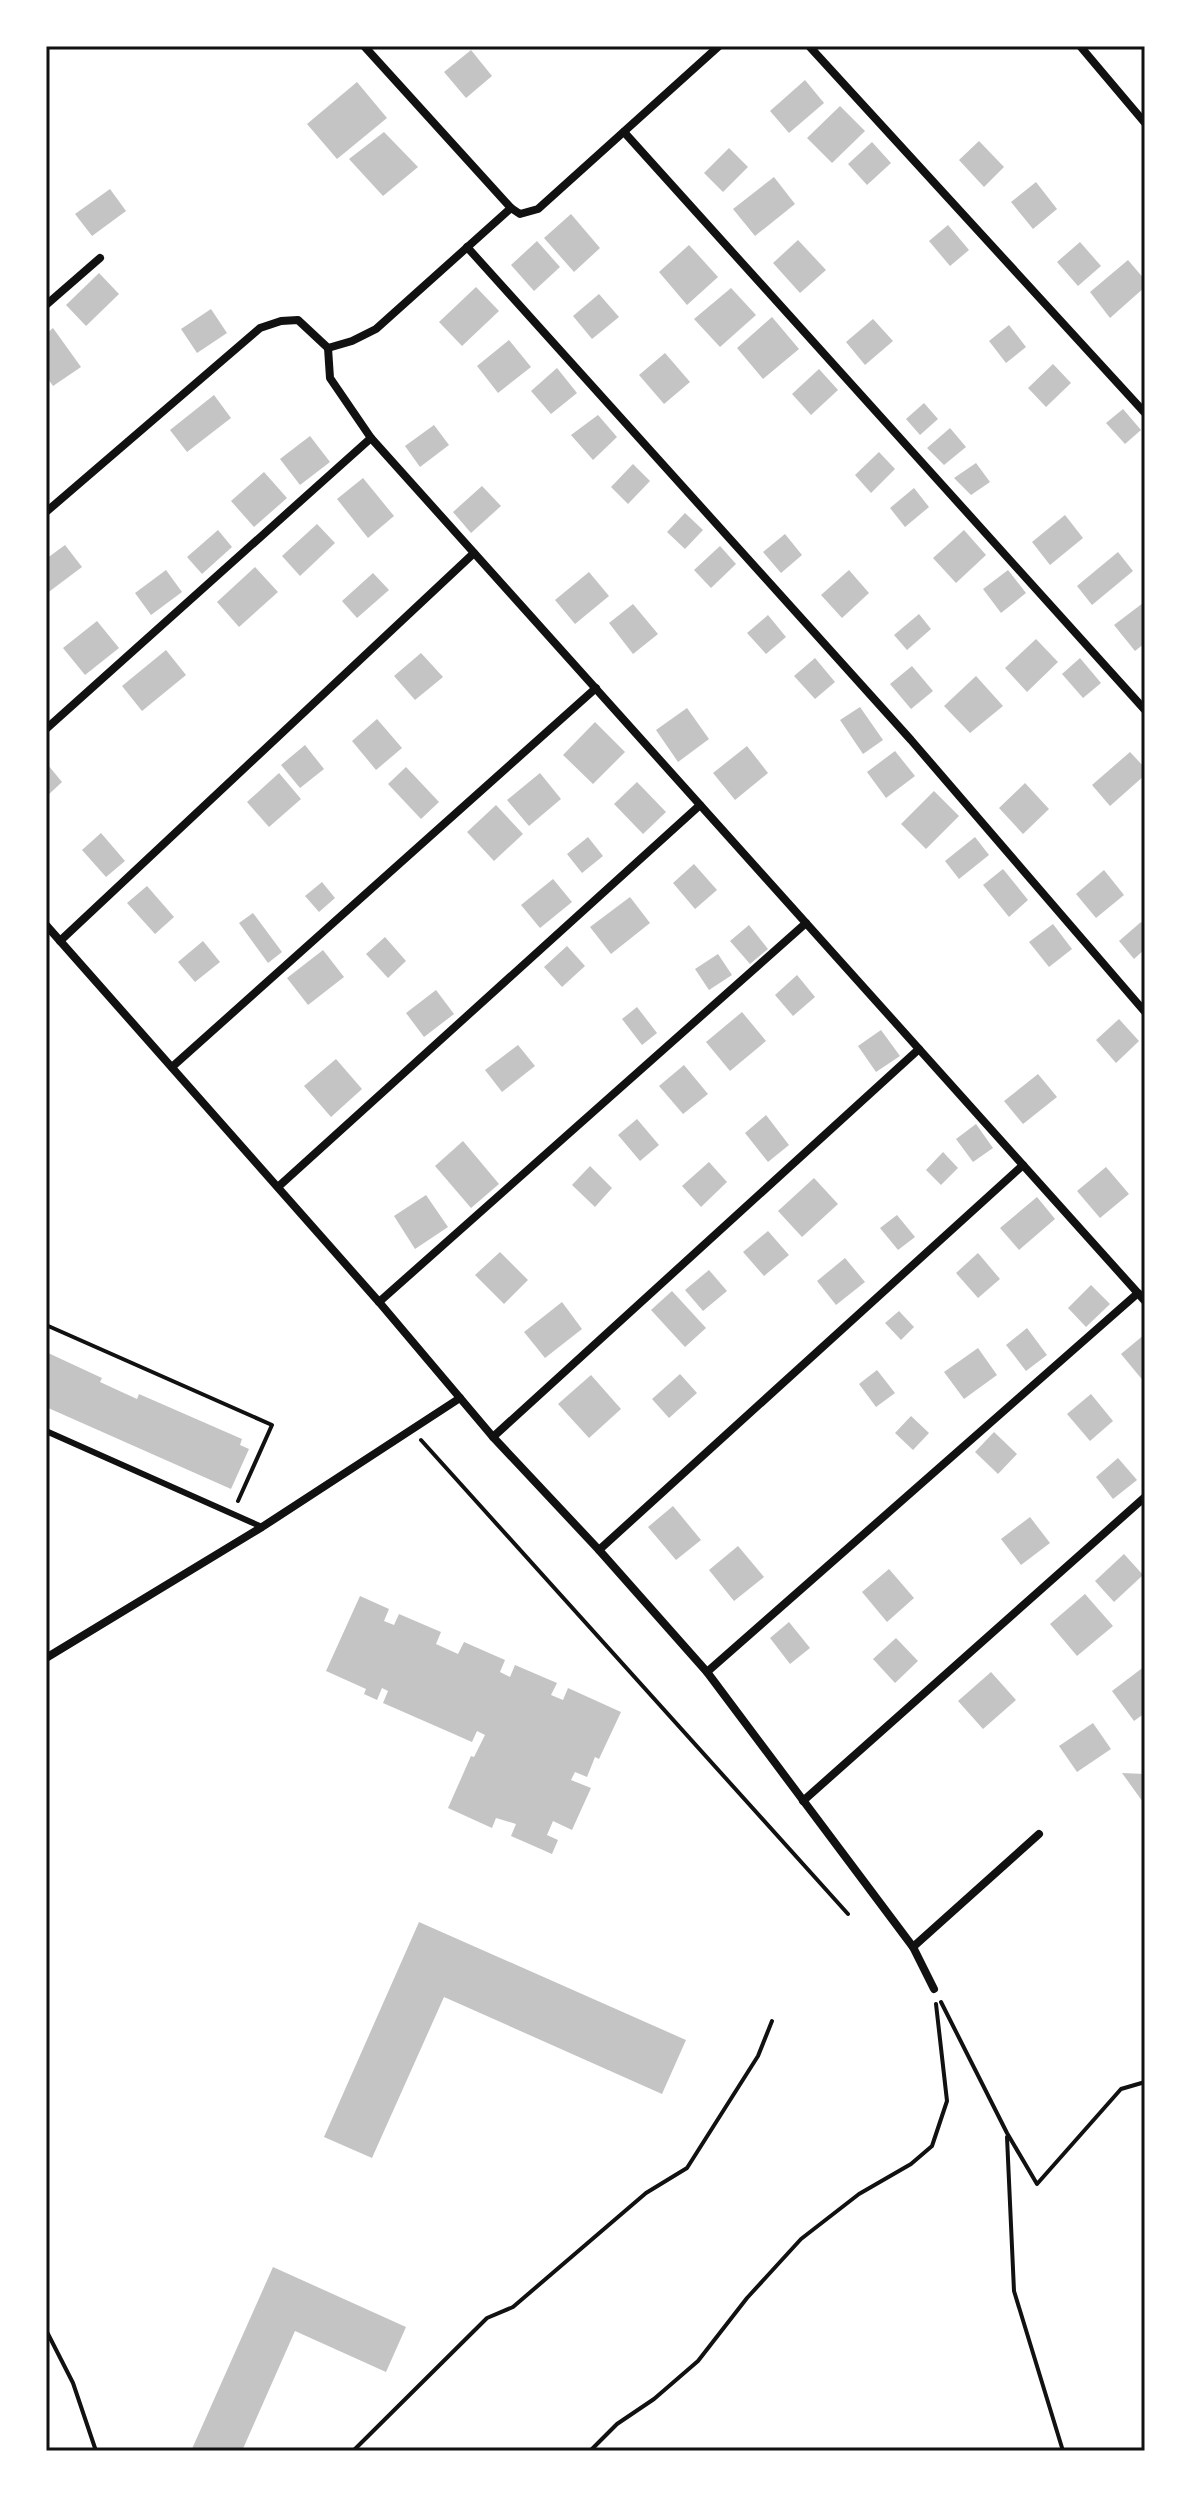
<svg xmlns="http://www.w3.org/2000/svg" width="1191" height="2497" font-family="Montserrat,sans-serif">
<rect width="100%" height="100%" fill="#fff"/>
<g fill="#c4c4c4">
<path d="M471 50 492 76 466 98 444 72Z"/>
<path d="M805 80 824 103 789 133 770 111Z"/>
<path d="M357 82 387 118 337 159 307 124Z"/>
<path d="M840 106 865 131 832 163 807 138Z"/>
<path d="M384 132 418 167 383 196 349 159Z"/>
<path d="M979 141 1004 167 984 187 959 160Z"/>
<path d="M872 142 891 163 867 185 848 164Z"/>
<path d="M729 148 748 167 723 192 704 173Z"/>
<path d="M774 177 795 204 755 236 733 209Z"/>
<path d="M1036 182 1057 209 1033 229 1011 202Z"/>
<path d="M110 189 126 211 92 236 75 214Z"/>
<path d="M571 214 600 248 574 272 544 238Z"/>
<path d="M948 225 969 250 950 266 929 241Z"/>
<path d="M798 240 826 270 800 293 773 263Z"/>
<path d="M537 241 560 267 534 291 511 265Z"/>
<path d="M1080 242 1101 266 1078 286 1057 262Z"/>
<path d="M689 245 718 277 687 305 659 272Z"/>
<path d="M1128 260 1145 280V287L1110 318 1090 292Z"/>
<path d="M99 273 119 294 86 326 66 305Z"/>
<path d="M476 287 499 311 462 346 439 322Z"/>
<path d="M731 288 756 315 720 347 694 319Z"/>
<path d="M599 294 619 317 592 339 573 316Z"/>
<path d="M211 309 227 333 197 353 181 329Z"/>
<path d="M772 317 799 349 763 379 737 348Z"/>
<path d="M873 319 893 341 865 365 846 342Z"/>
<path d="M1009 325 1026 347 1006 363 989 341Z"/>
<path d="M53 328 81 367 53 386 46 376V334Z"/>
<path d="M509 340 531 367 498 393 477 366Z"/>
<path d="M665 353 690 382 664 404 639 375Z"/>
<path d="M1053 364 1071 383 1046 407 1028 388Z"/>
<path d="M557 368 577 393 551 414 531 391Z"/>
<path d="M819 369 838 390 811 415 792 394Z"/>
<path d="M214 395 231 418 187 452 170 430Z"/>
<path d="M924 403 938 419 920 435 906 419Z"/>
<path d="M1123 409 1141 430 1125 444 1106 423Z"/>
<path d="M598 415 617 437 593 460 571 435Z"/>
<path d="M434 425 449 445 420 467 405 446Z"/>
<path d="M950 428 966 447 944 465 927 448Z"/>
<path d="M310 436 330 462 300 485 280 459Z"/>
<path d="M879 452 895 469 871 493 855 475Z"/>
<path d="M976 463 990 482 971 495 954 478Z"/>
<path d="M633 464 650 481 628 504 611 487Z"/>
<path d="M264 472 287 498 254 527 231 501Z"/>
<path d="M363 478 394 516 368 538 337 499Z"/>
<path d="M482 486 501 506 471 533 453 512Z"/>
<path d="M914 488 929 507 905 527 890 508Z"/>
<path d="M685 513 703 530 685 549 667 532Z"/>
<path d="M1065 515 1083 538 1050 565 1032 542Z"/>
<path d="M317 524 335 543 300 576 282 556Z"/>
<path d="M218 530 232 547 202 574 187 557Z"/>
<path d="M964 530 986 555 956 583 933 558Z"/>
<path d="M785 534 802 555 781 573 763 552Z"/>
<path d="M65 545 82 567 46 594V559Z"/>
<path d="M720 546 736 564 711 588 694 570Z"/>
<path d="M1118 552 1133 571 1092 605 1077 586Z"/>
<path d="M255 567 278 592 239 627 217 602Z"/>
<path d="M166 570 182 592 151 615 135 593Z"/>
<path d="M849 570 869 593 842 618 821 595Z"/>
<path d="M1008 570 1026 593 1001 613 983 589Z"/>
<path d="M589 572 609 596 575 624 555 600Z"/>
<path d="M373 573 389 590 357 618 342 601Z"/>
<path d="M1143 603 1145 643 1135 651 1114 625Z"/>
<path d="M633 604 658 634 633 654 609 623Z"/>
<path d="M919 614 931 629 907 650 894 635Z"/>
<path d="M768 615 786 637 766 654 747 633Z"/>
<path d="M97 621 119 648 85 675 63 648Z"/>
<path d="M1036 639 1058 662 1027 692 1005 668Z"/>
<path d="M166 650 186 675 142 711 122 686Z"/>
<path d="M421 653 443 677 415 700 394 676Z"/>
<path d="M815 658 835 682 815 699 794 676Z"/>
<path d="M1080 658 1101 683 1083 698 1062 674Z"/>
<path d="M912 666 933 691 911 709 890 684Z"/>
<path d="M976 676 1003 706 970 733 944 706Z"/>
<path d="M860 707 883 740 863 754 840 720Z"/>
<path d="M687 708 709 739 678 762 656 730Z"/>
<path d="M377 719 402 748 376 770 352 741Z"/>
<path d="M595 722 625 752 593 784 563 755Z"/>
<path d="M305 745 324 769 300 788 281 765Z"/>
<path d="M747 746 768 773 735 800 713 773Z"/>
<path d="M895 751 915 776 886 798 867 772Z"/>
<path d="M1130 752 1145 768V775L1110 806 1092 785Z"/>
<path d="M48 765 62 782 46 797V767Z"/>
<path d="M406 767 439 802 421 819 388 784Z"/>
<path d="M279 773 301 799 269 827 247 802Z"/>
<path d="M540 773 561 799 529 826 507 800Z"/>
<path d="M637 782 666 812 643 834 614 804Z"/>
<path d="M1025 783 1049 809 1023 834 999 808Z"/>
<path d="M934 791 959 816 926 849 901 824Z"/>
<path d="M496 805 523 834 494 861 467 832Z"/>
<path d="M101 833 125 861 106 877 82 850Z"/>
<path d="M588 837 603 856 582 873 567 854Z"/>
<path d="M975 837 989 855 959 879 945 861Z"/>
<path d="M694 864 717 890 695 909 673 883Z"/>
<path d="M1003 869 1028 900 1009 917 983 885Z"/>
<path d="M1104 870 1124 895 1096 918 1076 894Z"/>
<path d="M553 879 572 902 540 928 521 905Z"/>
<path d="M322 882 335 898 319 912 305 896Z"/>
<path d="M147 886 174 917 155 934 127 903Z"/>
<path d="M630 897 650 923 611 954 590 927Z"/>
<path d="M253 913 282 952 268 963 239 923Z"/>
<path d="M1141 922 1145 927V949L1134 959 1119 941Z"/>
<path d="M1053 924 1072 949 1049 967 1029 942Z"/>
<path d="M749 925 768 949 750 964 730 941Z"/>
<path d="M385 937 406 961 388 978 366 954Z"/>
<path d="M203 941 220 962 195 982 178 962Z"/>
<path d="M567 946 585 966 562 987 544 967Z"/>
<path d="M323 950 344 977 308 1005 287 978Z"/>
<path d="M718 954 732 975 709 990 695 969Z"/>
<path d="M797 975 815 997 793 1016 775 995Z"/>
<path d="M436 990 454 1014 424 1037 406 1013Z"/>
<path d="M637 1007 657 1033 642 1045 622 1019Z"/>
<path d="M742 1012 766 1041 730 1071 706 1042Z"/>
<path d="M1119 1019 1139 1041 1116 1063 1096 1040Z"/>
<path d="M881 1030 900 1056 876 1072 858 1046Z"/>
<path d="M518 1045 535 1066 502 1092 485 1070Z"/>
<path d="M336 1059 362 1089 331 1117 304 1086Z"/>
<path d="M684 1065 708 1094 683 1114 659 1086Z"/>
<path d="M1038 1074 1057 1097 1023 1124 1004 1101Z"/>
<path d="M766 1115 789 1145 768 1162 745 1133Z"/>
<path d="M637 1119 659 1145 640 1161 618 1135Z"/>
<path d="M976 1124 993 1148 973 1162 956 1139Z"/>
<path d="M463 1141 499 1184 471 1208 435 1166Z"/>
<path d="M943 1152 958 1168 941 1185 926 1170Z"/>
<path d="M709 1162 727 1182 701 1207 682 1186Z"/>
<path d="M590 1166 612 1188 595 1207 572 1185Z"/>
<path d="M1106 1167 1129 1194 1100 1218 1077 1191Z"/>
<path d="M814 1178 838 1204 802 1237 778 1211Z"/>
<path d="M426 1195 448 1227 415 1249 394 1216Z"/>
<path d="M1037 1197 1055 1219 1019 1250 1000 1228Z"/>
<path d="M897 1215 915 1237 898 1250 880 1228Z"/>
<path d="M768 1231 789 1255 764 1276 743 1252Z"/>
<path d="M500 1252 528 1280 504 1304 475 1275Z"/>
<path d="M978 1253 1000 1279 978 1298 956 1273Z"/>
<path d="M845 1258 865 1282 836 1305 817 1281Z"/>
<path d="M709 1270 727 1291 703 1311 685 1290Z"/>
<path d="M1091 1285 1110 1304 1086 1327 1068 1308Z"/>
<path d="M672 1291 706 1328 685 1347 651 1310Z"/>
<path d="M562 1302 582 1329 545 1358 524 1332Z"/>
<path d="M899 1311 914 1327 901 1340 885 1323Z"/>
<path d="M1027 1328 1047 1355 1026 1371 1006 1345Z"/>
<path d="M1145 1334V1383L1121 1354Z"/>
<path d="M978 1348 997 1375 964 1399 944 1372Z"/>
<path d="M46 1352 102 1378 100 1382 137 1399 139 1394 242 1439 240 1445 249 1449 231 1489 46 1407Z"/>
<path d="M877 1370 895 1393 876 1407 859 1384Z"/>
<path d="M680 1374 697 1393 669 1418 652 1399Z"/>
<path d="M591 1375 621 1409 589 1438 558 1404Z"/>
<path d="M1091 1394 1113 1421 1090 1441 1067 1414Z"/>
<path d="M911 1416 929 1433 913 1450 895 1433Z"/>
<path d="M994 1432 1017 1454 998 1474 975 1452Z"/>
<path d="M1118 1458 1137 1480 1113 1499 1096 1477Z"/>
<path d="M673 1506 701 1540 676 1560 648 1527Z"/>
<path d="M1030 1517 1050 1543 1021 1565 1001 1539Z"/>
<path d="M738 1546 764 1577 734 1601 709 1570Z"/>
<path d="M1124 1554 1143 1575 1114 1602 1095 1581Z"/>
<path d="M889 1569 914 1598 887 1622 862 1592Z"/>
<path d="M1085 1594 1113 1626 1077 1656 1050 1624Z"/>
<path d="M360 1596 389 1609 384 1621 394 1625 399 1614 441 1632 436 1644 458 1654 464 1642 505 1660 500 1672 510 1677 515 1665 557 1683 551 1695 563 1700 568 1688 621 1712 599 1759 595 1757 587 1777 575 1772 571 1780 591 1788 572 1830 553 1821 547 1835 558 1840 552 1854 511 1836 516 1824 496 1818 492 1828 448 1808 471 1756 474 1757 485 1735 477 1731 472 1742 383 1703 388 1691 382 1688 377 1700 364 1694 366 1689 326 1671Z"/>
<path d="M789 1622 810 1648 790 1664 770 1638Z"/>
<path d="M896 1638 918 1661 895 1683 873 1659Z"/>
<path d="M1145 1666V1713L1134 1721 1112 1691Z"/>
<path d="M991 1672 1016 1700 983 1729 958 1701Z"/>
<path d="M1093 1723 1111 1749 1077 1772 1059 1746Z"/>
<path d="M1122 1773 1145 1774V1805Z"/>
<path d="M419 1922 686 2040 662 2094 444 1997 372 2158 324 2137Z"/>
<path d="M273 2267 406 2327 386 2372 295 2331 242 2451H191Z"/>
</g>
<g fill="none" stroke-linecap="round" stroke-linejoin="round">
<g stroke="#111" stroke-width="4">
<path d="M46 1325 272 1425 238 1501"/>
<path d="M421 1440 848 1914"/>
<path d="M941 2002 1007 2133 1037 2184 1121 2089 1145 2082"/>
<path d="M1007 2137 1014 2291 1063 2451"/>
<path d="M46 2330 73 2383 96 2451"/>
<path d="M353 2451 487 2318 513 2307 646 2193 687 2168 758 2056 772 2021"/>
<path d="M590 2451 617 2424 654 2399 698 2361 747 2298 801 2239 859 2194 911 2164 932 2146 947 2101 936 2004"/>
</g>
<path stroke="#111" stroke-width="6" d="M46 1431 262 1527"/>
<g stroke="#111" stroke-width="8">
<path d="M364 46 511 208 520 214 538 209 719 46"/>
<path d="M809 46 1145 413"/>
<path d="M1080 46 1145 123"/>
<path d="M624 132 1145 710"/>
<path d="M467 247 911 740 1145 1012"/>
<path d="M46 305 100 258"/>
<path d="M328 348 330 378 371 438 1145 1301"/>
<path d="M46 512 260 328 281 321 298 320 328 348 352 341 376 329 511 208"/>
<path d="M46 729 371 438"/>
<path d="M46 925 379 1302 493 1437 599 1550 707 1672 913 1947 934 1989"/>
<path d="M60 941 474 553"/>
<path d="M172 1067 596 688"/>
<path d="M278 1187 700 805"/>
<path d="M379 1302 806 923"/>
<path d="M493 1437 919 1049"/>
<path d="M599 1550 1023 1165"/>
<path d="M46 1658 262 1527 460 1398"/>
<path d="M707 1672 1138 1293"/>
<path d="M803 1801 1145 1497"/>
<path d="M913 1947 1039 1834"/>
</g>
</g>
<rect width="1191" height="2497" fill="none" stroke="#ffffff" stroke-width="96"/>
<rect x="48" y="48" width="1095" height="2401" fill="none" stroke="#111" stroke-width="3"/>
</svg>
